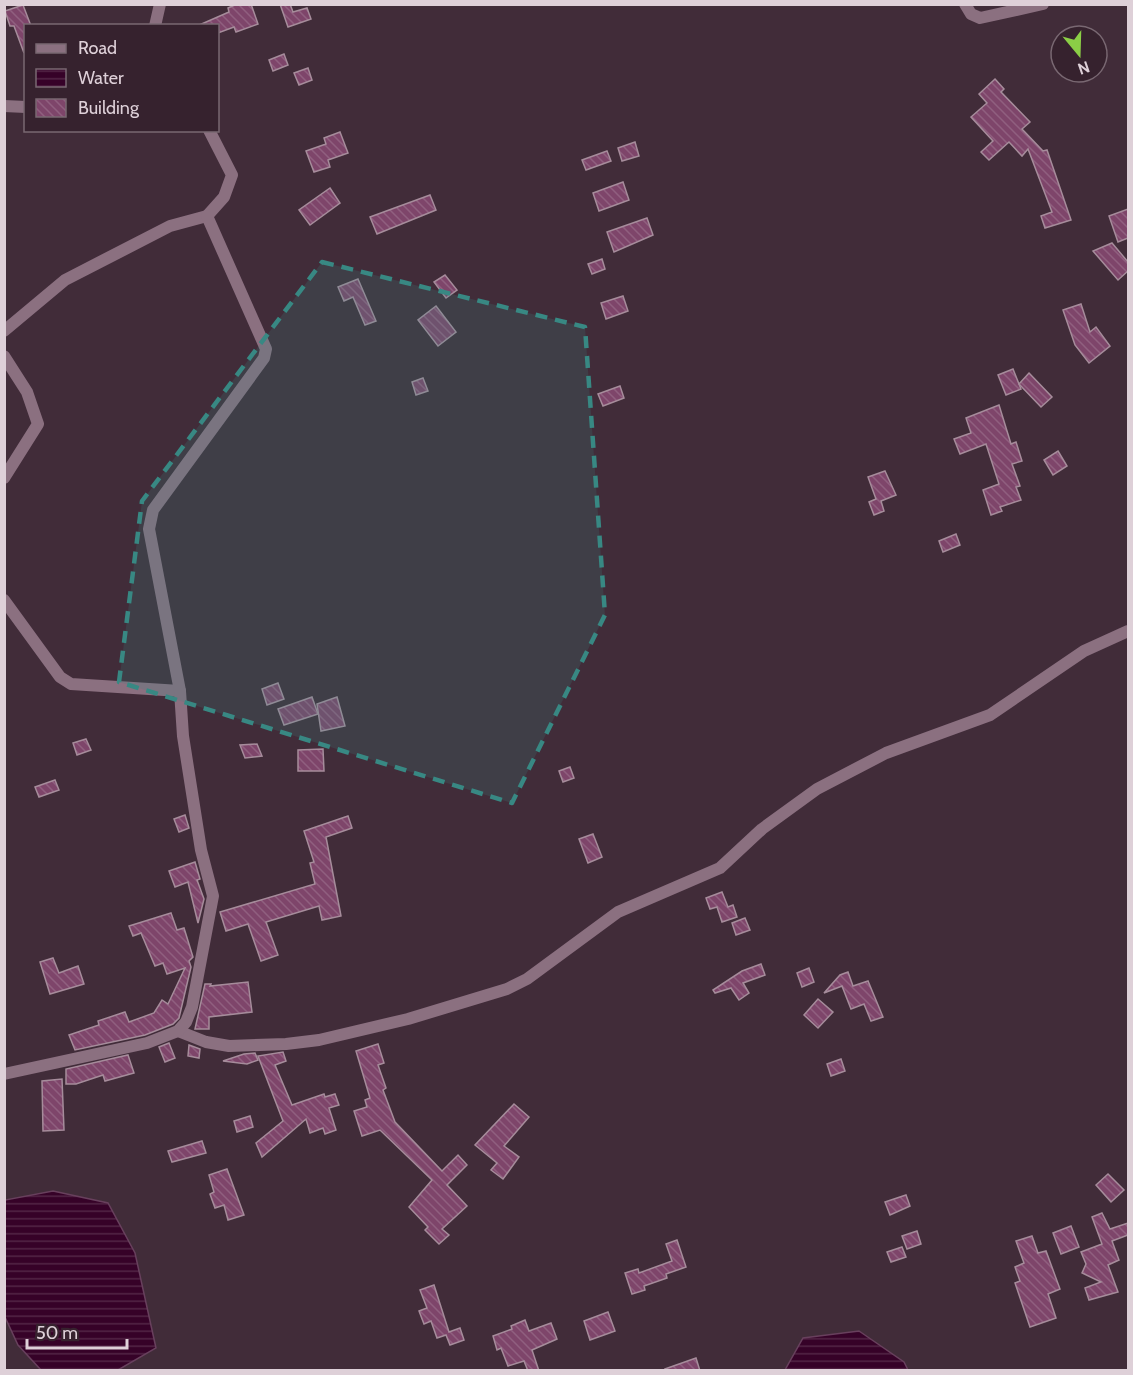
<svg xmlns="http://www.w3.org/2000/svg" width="1133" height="1375" font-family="Cabin,sans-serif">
<defs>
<pattern id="water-rules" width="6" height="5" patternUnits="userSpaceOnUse" patternTransform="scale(1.5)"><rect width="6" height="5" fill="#360228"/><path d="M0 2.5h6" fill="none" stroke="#532646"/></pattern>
<pattern id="building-back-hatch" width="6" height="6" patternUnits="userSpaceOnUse" patternTransform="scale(1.5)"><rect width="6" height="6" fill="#7e456a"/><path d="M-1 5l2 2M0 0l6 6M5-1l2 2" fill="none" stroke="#905f7f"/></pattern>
</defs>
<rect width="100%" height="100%" fill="#412c39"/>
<g fill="url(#water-rules)" stroke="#68405d" stroke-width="1.5">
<path d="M53 1191 108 1203 135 1253 156 1348 118 1370H41L18 1345 5 1317V1200Z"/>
<path d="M859 1331 904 1362 908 1370H785L803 1338Z"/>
</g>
<g fill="url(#building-back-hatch)" stroke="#a68c9b" stroke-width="1.5">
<path d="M237 4H251L258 24 236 32 234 27 218 33V26H197L229 12 228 8Z"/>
<path d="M280 4H290L293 12 307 8 311 19 288 27Z"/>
<path d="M23 5 31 26H26L24 53 14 26H10L5 11Z"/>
<path d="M284 54 288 65 273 71 269 60Z"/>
<path d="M308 68 312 80 299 85 294 73Z"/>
<path d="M995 79 1004 89 1001 92 1030 122 1022 129 1043 151 1047 150 1071 220 1045 228 1041 216 1052 212 1028 149 1022 156 1009 142 989 160 981 152 993 141 971 117 987 103 979 94Z"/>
<path d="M340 132 348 153 328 160 330 167 314 172 306 151 326 144 324 138Z"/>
<path d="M635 142 639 156 622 161 618 148Z"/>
<path d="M607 151 611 161 586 170 582 160Z"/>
<path d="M623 182 629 200 599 211 593 193Z"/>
<path d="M330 188 340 203 310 225 299 210Z"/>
<path d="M430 195 436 210 377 234 370 217Z"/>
<path d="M1128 209V238L1118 242 1109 216Z"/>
<path d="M647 218 653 235 614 252 607 232Z"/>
<path d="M1112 243 1128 262V271L1118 280 1093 251Z"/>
<path d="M602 259 605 269 592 274 588 264Z"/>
<path d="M445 275 457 290 446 298 434 282Z"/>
<path d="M358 279 376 321 365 325 353 297 344 301 338 287Z"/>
<path d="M623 296 628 311 606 319 601 303Z"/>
<path d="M1081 304 1090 332 1096 327 1110 346 1089 363 1075 345 1063 310Z"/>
<path d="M436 306 456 332 438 346 418 320Z"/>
<path d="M1013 369 1021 389 1006 395 998 375Z"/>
<path d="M1029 373 1052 397 1041 407 1019 384Z"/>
<path d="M423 378 428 391 416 395 412 382Z"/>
<path d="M620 386 624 398 603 406 598 394Z"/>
<path d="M999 405 1011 444 1016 442 1022 461 1012 464 1020 486 1016 487 1021 500 1000 507 1002 511 991 515 983 490 999 484 986 444 960 454 954 439 971 433 966 418Z"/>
<path d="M1058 451 1067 466 1053 475 1044 460Z"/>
<path d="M885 471 896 495 881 501 884 511 874 515 869 502 876 499 868 477Z"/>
<path d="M956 534 960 545 943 552 939 541Z"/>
<path d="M278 683 284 699 267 705 262 689Z"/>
<path d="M312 697 318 714 284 725 278 709Z"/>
<path d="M337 697 345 726 321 731 317 704Z"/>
<path d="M86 739 91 750 77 755 73 743Z"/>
<path d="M257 744 262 756 245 758 240 745Z"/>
<path d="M323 749 324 771H298V750Z"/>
<path d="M570 767 574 778 563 782 559 771Z"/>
<path d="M55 780 59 790 39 797 35 787Z"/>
<path d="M185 815 189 828 179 832 174 819Z"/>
<path d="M348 816 352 828 326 837 341 916 322 920 319 906 266 922 278 955 261 961 248 924 226 931 220 912 315 884 310 863 314 862 304 831Z"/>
<path d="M593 834 602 857 588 863 579 839Z"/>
<path d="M195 862 200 879 197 880 204 899 198 923 188 882 175 887 169 871Z"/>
<path d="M722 892 728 907 733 905 737 917 722 922 717 907 710 909 706 898Z"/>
<path d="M171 913 177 930 184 928 193 957 189 961 191 967 179 1018 173 1024 145 1035 75 1050 69 1035 99 1025 98 1021 125 1012 129 1022 154 1013 162 1000 168 1004 185 968 167 974 163 963 155 966 141 933 133 936 129 926Z"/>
<path d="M745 918 750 930 736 935 732 923Z"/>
<path d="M53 958 59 973 78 966 84 984 50 994 40 962Z"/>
<path d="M761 964 765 975 743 983 749 993 739 1000 731 988 715 993 713 990 742 971Z"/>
<path d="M809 968 814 982 802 987 797 973Z"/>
<path d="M848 972 853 986 868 981 883 1017 871 1021 864 1004 851 1009 842 986 824 993 840 975Z"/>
<path d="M248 982 252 1012 209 1017V1029H195L205 984H211L210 986Z"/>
<path d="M818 999 833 1012 818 1028 804 1015Z"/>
<path d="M169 1043 175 1058 165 1062 159 1047Z"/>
<path d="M378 1044 384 1063 378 1065 386 1088 383 1090 395 1122 442 1171 458 1155 467 1165 447 1185 467 1206 442 1229 449 1235 439 1244 425 1230 428 1227 409 1207 432 1180 380 1130 362 1136 354 1111 367 1107 365 1100 370 1098 356 1051Z"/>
<path d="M189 1045 200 1049 199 1058 188 1056Z"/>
<path d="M283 1052 286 1061 275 1065 292 1105 324 1094 325 1097 335 1094 339 1105 329 1108 336 1130 325 1134 323 1128 310 1133 306 1119 262 1157 256 1143 283 1121 258 1056Z"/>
<path d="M255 1053 258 1060 247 1064 223 1061 244 1054Z"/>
<path d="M128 1055 134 1073 105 1081 103 1075 76 1084H66V1069Z"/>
<path d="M841 1059 845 1071 831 1076 827 1064Z"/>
<path d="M62 1079 64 1130 43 1131 42 1081Z"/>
<path d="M514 1104 529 1117 504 1146 519 1157 503 1179 491 1170 497 1163 475 1145Z"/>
<path d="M250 1116 253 1127 237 1132 234 1121Z"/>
<path d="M202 1141 206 1153 172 1162 168 1151Z"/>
<path d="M227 1169 244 1215 228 1220 224 1205 215 1208 210 1194 214 1192 209 1175Z"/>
<path d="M1108 1174 1124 1190 1111 1202 1096 1185Z"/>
<path d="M906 1195 910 1206 890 1215 885 1202Z"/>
<path d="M1102 1213 1110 1229 1128 1223V1235L1112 1241 1119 1260 1108 1265 1118 1292 1089 1300 1085 1288 1101 1282 1082 1273 1086 1264 1081 1252 1102 1244 1092 1217Z"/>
<path d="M1071 1226 1079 1247 1061 1254 1053 1233Z"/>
<path d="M917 1231 921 1244 907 1249 902 1236Z"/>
<path d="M1032 1236 1038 1253 1046 1251 1060 1289 1048 1294 1056 1318 1030 1327 1015 1283 1020 1281 1015 1267 1024 1263 1016 1241Z"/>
<path d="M677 1240 686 1267 666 1274 667 1278 644 1286 645 1290 632 1294 625 1273 638 1269 639 1273 672 1261 666 1244Z"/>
<path d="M902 1247 906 1257 891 1262 887 1252Z"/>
<path d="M434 1285 449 1332 460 1328 464 1340 450 1345 446 1335 437 1338 431 1321 424 1324 419 1311 427 1308 420 1290Z"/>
<path d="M608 1312 615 1331 590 1340 584 1321Z"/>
<path d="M525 1320 529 1331 551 1323 557 1339 532 1350 539 1371H528L524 1361 508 1366 501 1348 497 1350 493 1336 512 1329 511 1326Z"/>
<path d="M696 1358 700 1371H666L665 1369Z"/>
</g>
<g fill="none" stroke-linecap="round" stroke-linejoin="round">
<g stroke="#8b7080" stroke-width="12">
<path d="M965 4 971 14 980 18 1043 4"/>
<path d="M155 26 160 4"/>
<path d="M4 106 26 107"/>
<path d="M4 331 65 280 170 226 207 216"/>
<path d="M4 356 27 392 38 424 4 478"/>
<path d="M4 600 60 677 71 684 180 691"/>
<path d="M178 1031 206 1042 229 1046 286 1044 319 1040 408 1019 507 989 527 979 618 912 720 868 762 829 817 789 886 753 990 715 1084 651 1128 631"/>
<path d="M4 1074 147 1043 178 1031 186 1022 192 1007 213 896 201 850 183 736 180 691 149 529 153 510 264 358 266 349 207 216 224 197 232 175 209 130"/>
</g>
</g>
<path fill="#388883" fill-opacity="0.2" stroke="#388883" stroke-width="4.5" stroke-dasharray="12 8" stroke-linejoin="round" d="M322 262 585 327 605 615 512 803 119 682 142 501Z"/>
<rect width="1133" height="1375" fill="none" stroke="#ded0d8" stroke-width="12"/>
<rect x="24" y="24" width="195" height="108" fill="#36222e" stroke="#796872" stroke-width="1.5"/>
<rect x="36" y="44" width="30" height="9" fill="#8b7080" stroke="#796872" stroke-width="1.5"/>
<text x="78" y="54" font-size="18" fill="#ded0d8">Road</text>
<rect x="36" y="69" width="30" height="18" fill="url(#water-rules)" stroke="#796872" stroke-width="1.5"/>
<text x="78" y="84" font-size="18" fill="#ded0d8">Water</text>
<rect x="36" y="99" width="30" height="18" fill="url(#building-back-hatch)" stroke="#796872" stroke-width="1.5"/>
<text x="78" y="114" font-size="18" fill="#ded0d8">Building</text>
<g transform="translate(1079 54) rotate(161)"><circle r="28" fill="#36222e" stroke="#796872" stroke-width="1.5"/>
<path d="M0-4.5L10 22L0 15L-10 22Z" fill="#8bce46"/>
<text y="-9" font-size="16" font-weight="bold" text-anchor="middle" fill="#ded0d8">N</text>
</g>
<path d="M27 1339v9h100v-9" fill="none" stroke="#ded0d8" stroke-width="3"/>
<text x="36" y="1339" font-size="18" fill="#ded0d8" stroke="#36222e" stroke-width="4.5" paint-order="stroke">50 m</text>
</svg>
